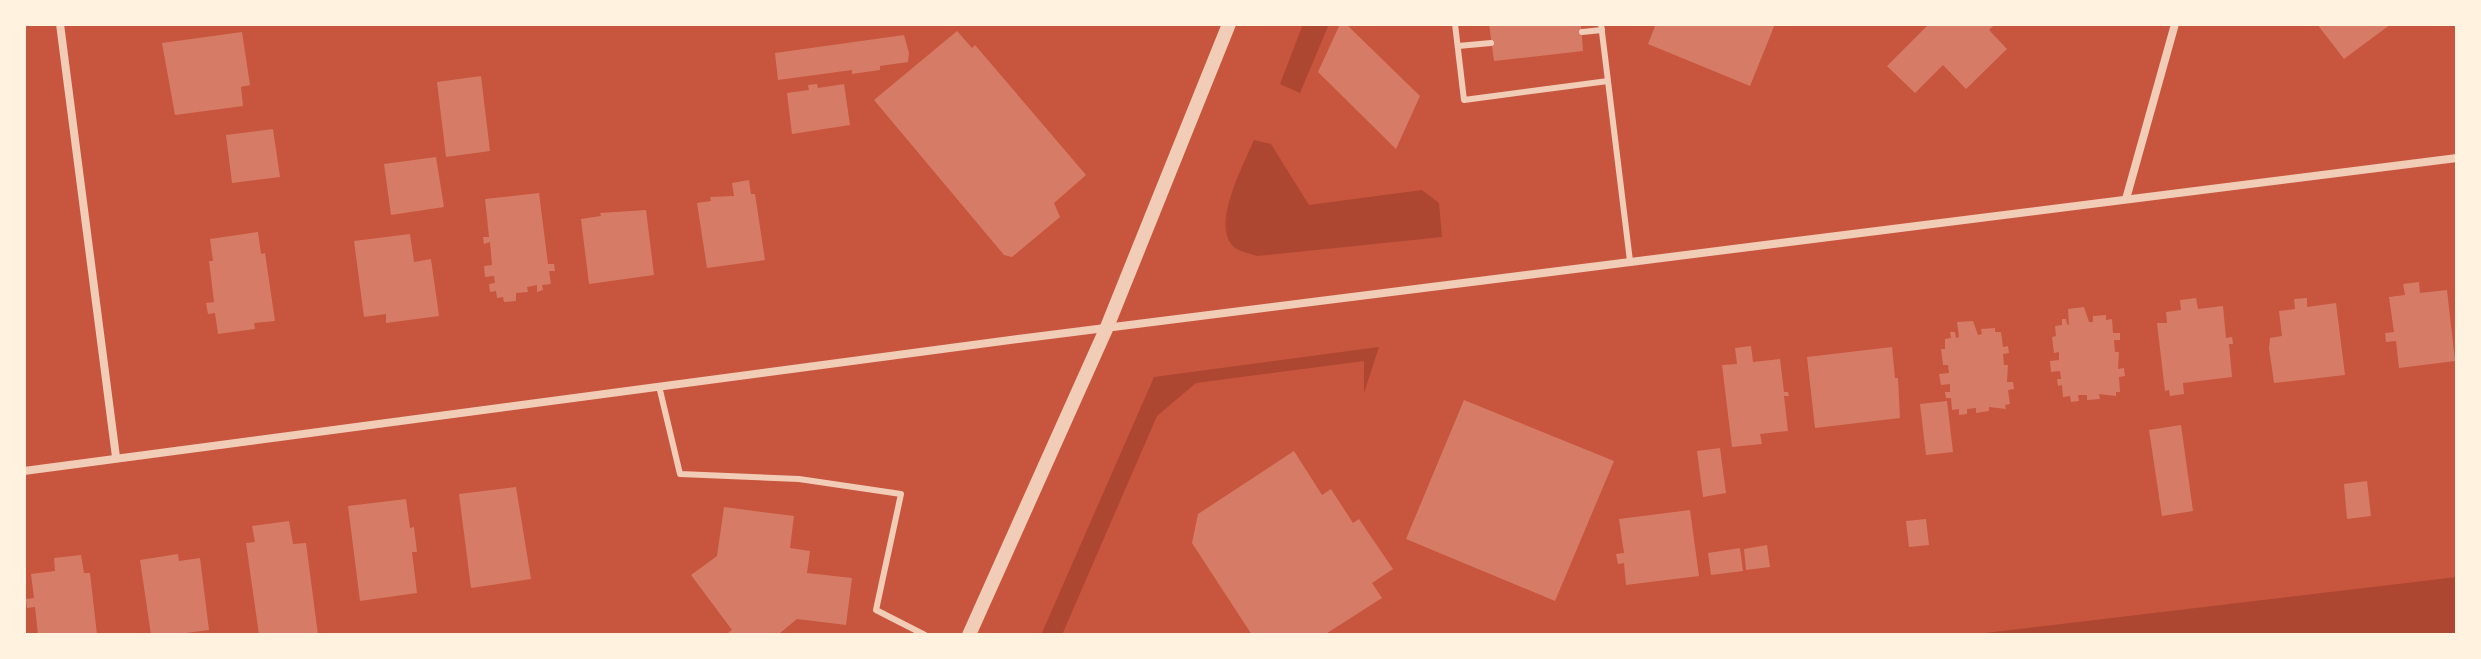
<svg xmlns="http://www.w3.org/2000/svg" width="2481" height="659" font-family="'Exo 2',sans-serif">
<rect width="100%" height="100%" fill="#c8553d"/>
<g fill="#ae4732">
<path d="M1303 24H1329L1300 93 1280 84Z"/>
<path d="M1254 140 1271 144 1309 205 1422 190 1439 203 1442 237 1257 256C1250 253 1240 252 1234 247 1210 226 1244 164 1254 140Z"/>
<path d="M1379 347 1364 393V361L1196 383 1157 416 1062 635H1041L1154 377Z"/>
<path d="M2457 577V635H1968Z"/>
</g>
<g fill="#d67c66">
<path d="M1340 24H1346L1420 96 1396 149 1318 72Z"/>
<path d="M1489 24H1581L1583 51 1494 61Z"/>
<path d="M1656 24H1775L1750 86 1648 44Z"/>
<path d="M1929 24H1995L1989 30 2007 49 1966 89 1943 65 1915 93 1887 66Z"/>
<path d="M2317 24H2391L2344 59Z"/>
<path d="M957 31 972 48 975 45 1086 175 1054 203 1060 217 1012 257 1004 255 874 100Z"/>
<path d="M242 32 250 85 241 87 243 106 175 115 162 43Z"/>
<path d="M904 35 909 53 908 62 880 66V70L852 74V70L778 80 775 53Z"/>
<path d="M481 76 490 151 446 157 437 82Z"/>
<path d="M817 84 818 88 844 84 850 125 792 134 787 93 809 90 808 85Z"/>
<path d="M273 129 280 177 232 183 226 135Z"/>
<path d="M436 157 444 207 391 215 384 164Z"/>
<path d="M749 180 751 194H755L765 260 707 268 697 203 711 201 710 197 734 196 732 183Z"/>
<path d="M539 193 548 264H554L555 271H549L551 284 542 285 543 290 537 292V285L527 287 528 292 516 293V301L504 302 503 297 497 298 496 291 490 292 489 284 495 283 494 276 485 277 484 266 492 265 490 242 484 244 483 237H489L485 199Z"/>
<path d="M646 210 654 275 589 284 581 219 601 216 600 213Z"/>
<path d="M258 232 261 254 265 253 275 321 254 323 255 329 218 334 215 313 208 314 206 303 214 302 209 261H213L210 239Z"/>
<path d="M410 234 414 262 431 259 439 316 386 323V314L364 317 354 241Z"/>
<path d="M2419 282 2420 293 2447 290 2455 361 2399 368 2396 341 2386 342 2385 333 2394 332 2389 297 2405 295 2403 284Z"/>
<path d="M2196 298 2198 309 2223 306 2226 338 2232 337 2233 344H2229L2232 377 2183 383 2184 394 2170 396 2169 390 2165 391 2157 323H2167L2166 312 2181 310 2180 300Z"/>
<path d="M2307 298V307L2336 303 2345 375 2274 383 2269 348 2270 338 2282 336 2279 311 2295 309 2294 299Z"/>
<path d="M2084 307 2089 322H2093V316L2106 315V320L2112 319 2113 333H2120V340H2114L2115 352H2119L2118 369 2124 368 2125 376 2119 377 2120 392H2116V396L2099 394 2100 399 2087 400V395H2078L2079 401 2071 402 2070 396 2063 397 2062 385 2058 386 2057 379H2061L2060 371 2051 372 2050 361 2059 360V352L2054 353 2052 337 2056 336 2055 326 2062 325V319H2066L2067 324 2069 325 2068 309Z"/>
<path d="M1973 321 1978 335 1982 334 1981 329 1995 328V332H2001L2003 347 2008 346 2009 353 2003 354 2004 365H2008L2007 382H2013L2014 389 2008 390 2010 404 2005 405 2006 409 1989 407V411L1976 413V408L1967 409V414L1959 415V409L1952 410 1951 398H1946L1945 392H1950V384L1941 385 1939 374 1949 373 1948 365H1943L1941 349H1945V339L1951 338 1950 332H1955L1956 338 1959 337 1957 322Z"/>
<path d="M1751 346 1753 362 1780 359 1784 392H1788L1789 396H1784L1788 431 1760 434 1762 444 1732 447 1722 365 1737 364 1735 348Z"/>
<path d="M1892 347 1895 378H1898L1900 418 1815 428 1807 357Z"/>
<path d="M1464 400 1614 461 1555 601 1406 539Z"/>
<path d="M1947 401 1953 452 1926 455 1920 404Z"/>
<path d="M2181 425 2193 511 2162 516 2149 430Z"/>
<path d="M1720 448 1726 493 1703 497 1697 451Z"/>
<path d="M1294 451 1322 495 1331 489 1353 523 1359 519 1393 569 1372 583 1382 598 1324 635H1252L1192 543 1198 514Z"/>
<path d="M2367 481 2371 516 2347 519 2344 484Z"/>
<path d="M516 487 531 579 471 588 459 494Z"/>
<path d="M406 499 410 528 414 527 417 552H412L417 593 360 601 348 506Z"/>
<path d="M724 507 794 516 790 548 810 551 807 573 852 578 846 625 797 619 780 633 782 635H725L732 630 691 575 717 556Z"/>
<path d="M1690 510 1699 576 1626 585 1624 563 1618 564 1616 554 1624 553 1619 519Z"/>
<path d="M1926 519 1929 545 1909 547 1906 521Z"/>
<path d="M289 521 293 544 306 543 318 635H259L246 543 255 542 252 526Z"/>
<path d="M1767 545 1770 567 1746 570 1744 549Z"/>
<path d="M1740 548 1743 571 1711 575 1708 553Z"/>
<path d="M178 554 179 561 200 558 209 630 170 635H151L140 560Z"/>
<path d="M81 555 84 573H90L97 635H38L35 607 27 608 26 599 34 598 31 574 55 571 54 558Z"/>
</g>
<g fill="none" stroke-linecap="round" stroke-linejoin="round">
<g stroke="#f1ccb7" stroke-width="6">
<path d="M1455 24 1464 100 1608 81"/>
<path d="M1601 24 1630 261"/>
<path d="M1582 32 1602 30"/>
<path d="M1458 46 1491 43"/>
<path d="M659 386 680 474 799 479 901 494 876 610 925 635"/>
</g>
<g stroke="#f1ccb7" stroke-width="8">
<path d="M60 24 116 457"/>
<path d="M2126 199 2175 24"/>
<path d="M24 471 1018 339 2457 158"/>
</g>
<path stroke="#f1ccb7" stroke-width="14" d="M969 635 1107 327 1229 24"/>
</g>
<rect width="2481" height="659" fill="none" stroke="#fff3e0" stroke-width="52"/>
</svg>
